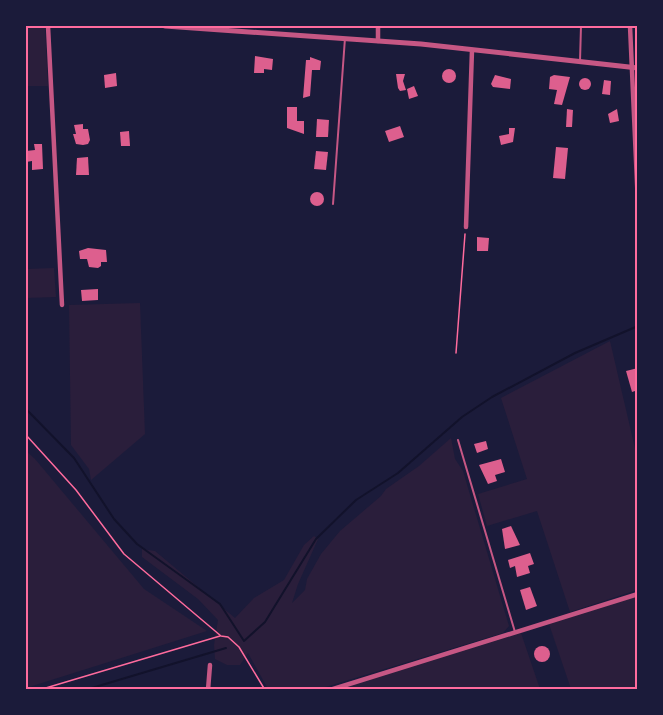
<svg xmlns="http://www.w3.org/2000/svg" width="663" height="715" font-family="Cabin,sans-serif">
<rect width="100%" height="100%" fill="#1b1b3a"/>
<g fill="#2a1e3b">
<path d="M26 26H45L48 86H26Z"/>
<path d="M54 268 56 297 26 298V269Z"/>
<path d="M140 303 145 434 91 480 89 469 71 445 69 305Z"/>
<path d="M610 341 637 457V590L570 612 537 511 487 526 478 494 527 479 501 398Z"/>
<path d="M451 438 455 459 463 471 509 626 503 633 319 689H268L248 653 240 665H227L215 659 214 645 218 620 198 599 142 557V549L155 551 235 618 254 598 284 580 304 545 314 536 318 539 298 584 292 603 305 590 307 579 321 554 340 531 381 496 386 489 419 466Z"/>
<path d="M26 451 35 459 144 589 207 631 26 688Z"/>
<path d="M637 596V689H571L549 624Z"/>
<path d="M521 633 540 689 335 690Z"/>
</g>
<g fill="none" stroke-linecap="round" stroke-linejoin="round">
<g stroke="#12122b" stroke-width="2">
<path d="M26 409 74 458 114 519 137 544 220 604 244 641 265 622 316 539 356 500 398 473 462 417 492 397 575 353 638 326"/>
<path d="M85 690 226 648"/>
</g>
</g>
<g fill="#dd5f8e">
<path d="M255 56 273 59 272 70 264 69V73H254Z"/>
<path d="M310 57 321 61 320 70H312L310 96 303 98 306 60H310Z"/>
<circle cx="449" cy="76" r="7"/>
<path d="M116 73 117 86 105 88 104 75Z"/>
<path d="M396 74H405L403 81 406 90 400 91 398 88Z"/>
<path d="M495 75 511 79 510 89 493 87 491 84Z"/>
<path d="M554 75 570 77 562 105 554 104 557 90 549 89 550 77Z"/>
<circle cx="585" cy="84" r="6"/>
<path d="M604 80 611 81 610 95 602 94Z"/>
<path d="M414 86 418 96 409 99 407 89Z"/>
<path d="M287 107H297V121H304V134L287 128Z"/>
<path d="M567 109 573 110 572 127H566Z"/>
<path d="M617 109 619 121 610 123 608 114Z"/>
<path d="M317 119 329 120 328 137H316Z"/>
<path d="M83 124V129H88L90 140 88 144 83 145 76 144 73 134H76L74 125Z"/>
<path d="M400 126 404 137 389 142 385 131Z"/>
<path d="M509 128H515L513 142 501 145 499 136 509 134Z"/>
<path d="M129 131 130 146H121L120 132Z"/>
<path d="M34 144H42L43 169 32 170V161L26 162V151L35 150Z"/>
<path d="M556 147 568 148 565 179 553 178Z"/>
<path d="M316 151 328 152 326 170 314 169Z"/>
<path d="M88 157 89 175H76L77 158Z"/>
<circle cx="317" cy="199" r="7"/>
<path d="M477 237 489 238 488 251H477Z"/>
<path d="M88 248 106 250 107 262H101V266L98 268 89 267 87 259H80L79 251Z"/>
<path d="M98 289V300L82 301 81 290Z"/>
<path d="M638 368V390L632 392 626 371Z"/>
<path d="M486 441 488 449 477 453 474 444Z"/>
<path d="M501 459 505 472 495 475 497 481 488 484 479 465Z"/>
<path d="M511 526 520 545 505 549 502 529Z"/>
<path d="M530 553 534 564 528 566 530 573 517 577 515 566 510 568 508 560Z"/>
<path d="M530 587 537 606 526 610 520 590Z"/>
<circle cx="542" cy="654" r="8"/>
</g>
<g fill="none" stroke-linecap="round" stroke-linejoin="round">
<g stroke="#ff6b9d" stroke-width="1.5">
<path d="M456 353 465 234"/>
<path d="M26 435 76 490 124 554 221 636 228 637 239 647 265 690"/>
<path d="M39 690 220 636"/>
</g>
<g stroke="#c65784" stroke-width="2">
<path d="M580 61 581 26"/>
<path d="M333 204 345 38"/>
<path d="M458 440 515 632"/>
</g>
<g stroke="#c65784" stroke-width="4.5">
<path d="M48 26 62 305"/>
<path d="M378 26V41"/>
<path d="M630 26 638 205"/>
<path d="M466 227 472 50"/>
<path d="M208 690 210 665"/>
<path d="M330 690 638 594"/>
</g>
<path stroke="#c65784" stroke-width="5" d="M165 26 421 44 638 68"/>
</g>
<rect width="663" height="715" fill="none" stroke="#1b1b3a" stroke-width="54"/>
<rect x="27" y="27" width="609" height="661" fill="none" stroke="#ff6b9d" stroke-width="2"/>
</svg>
